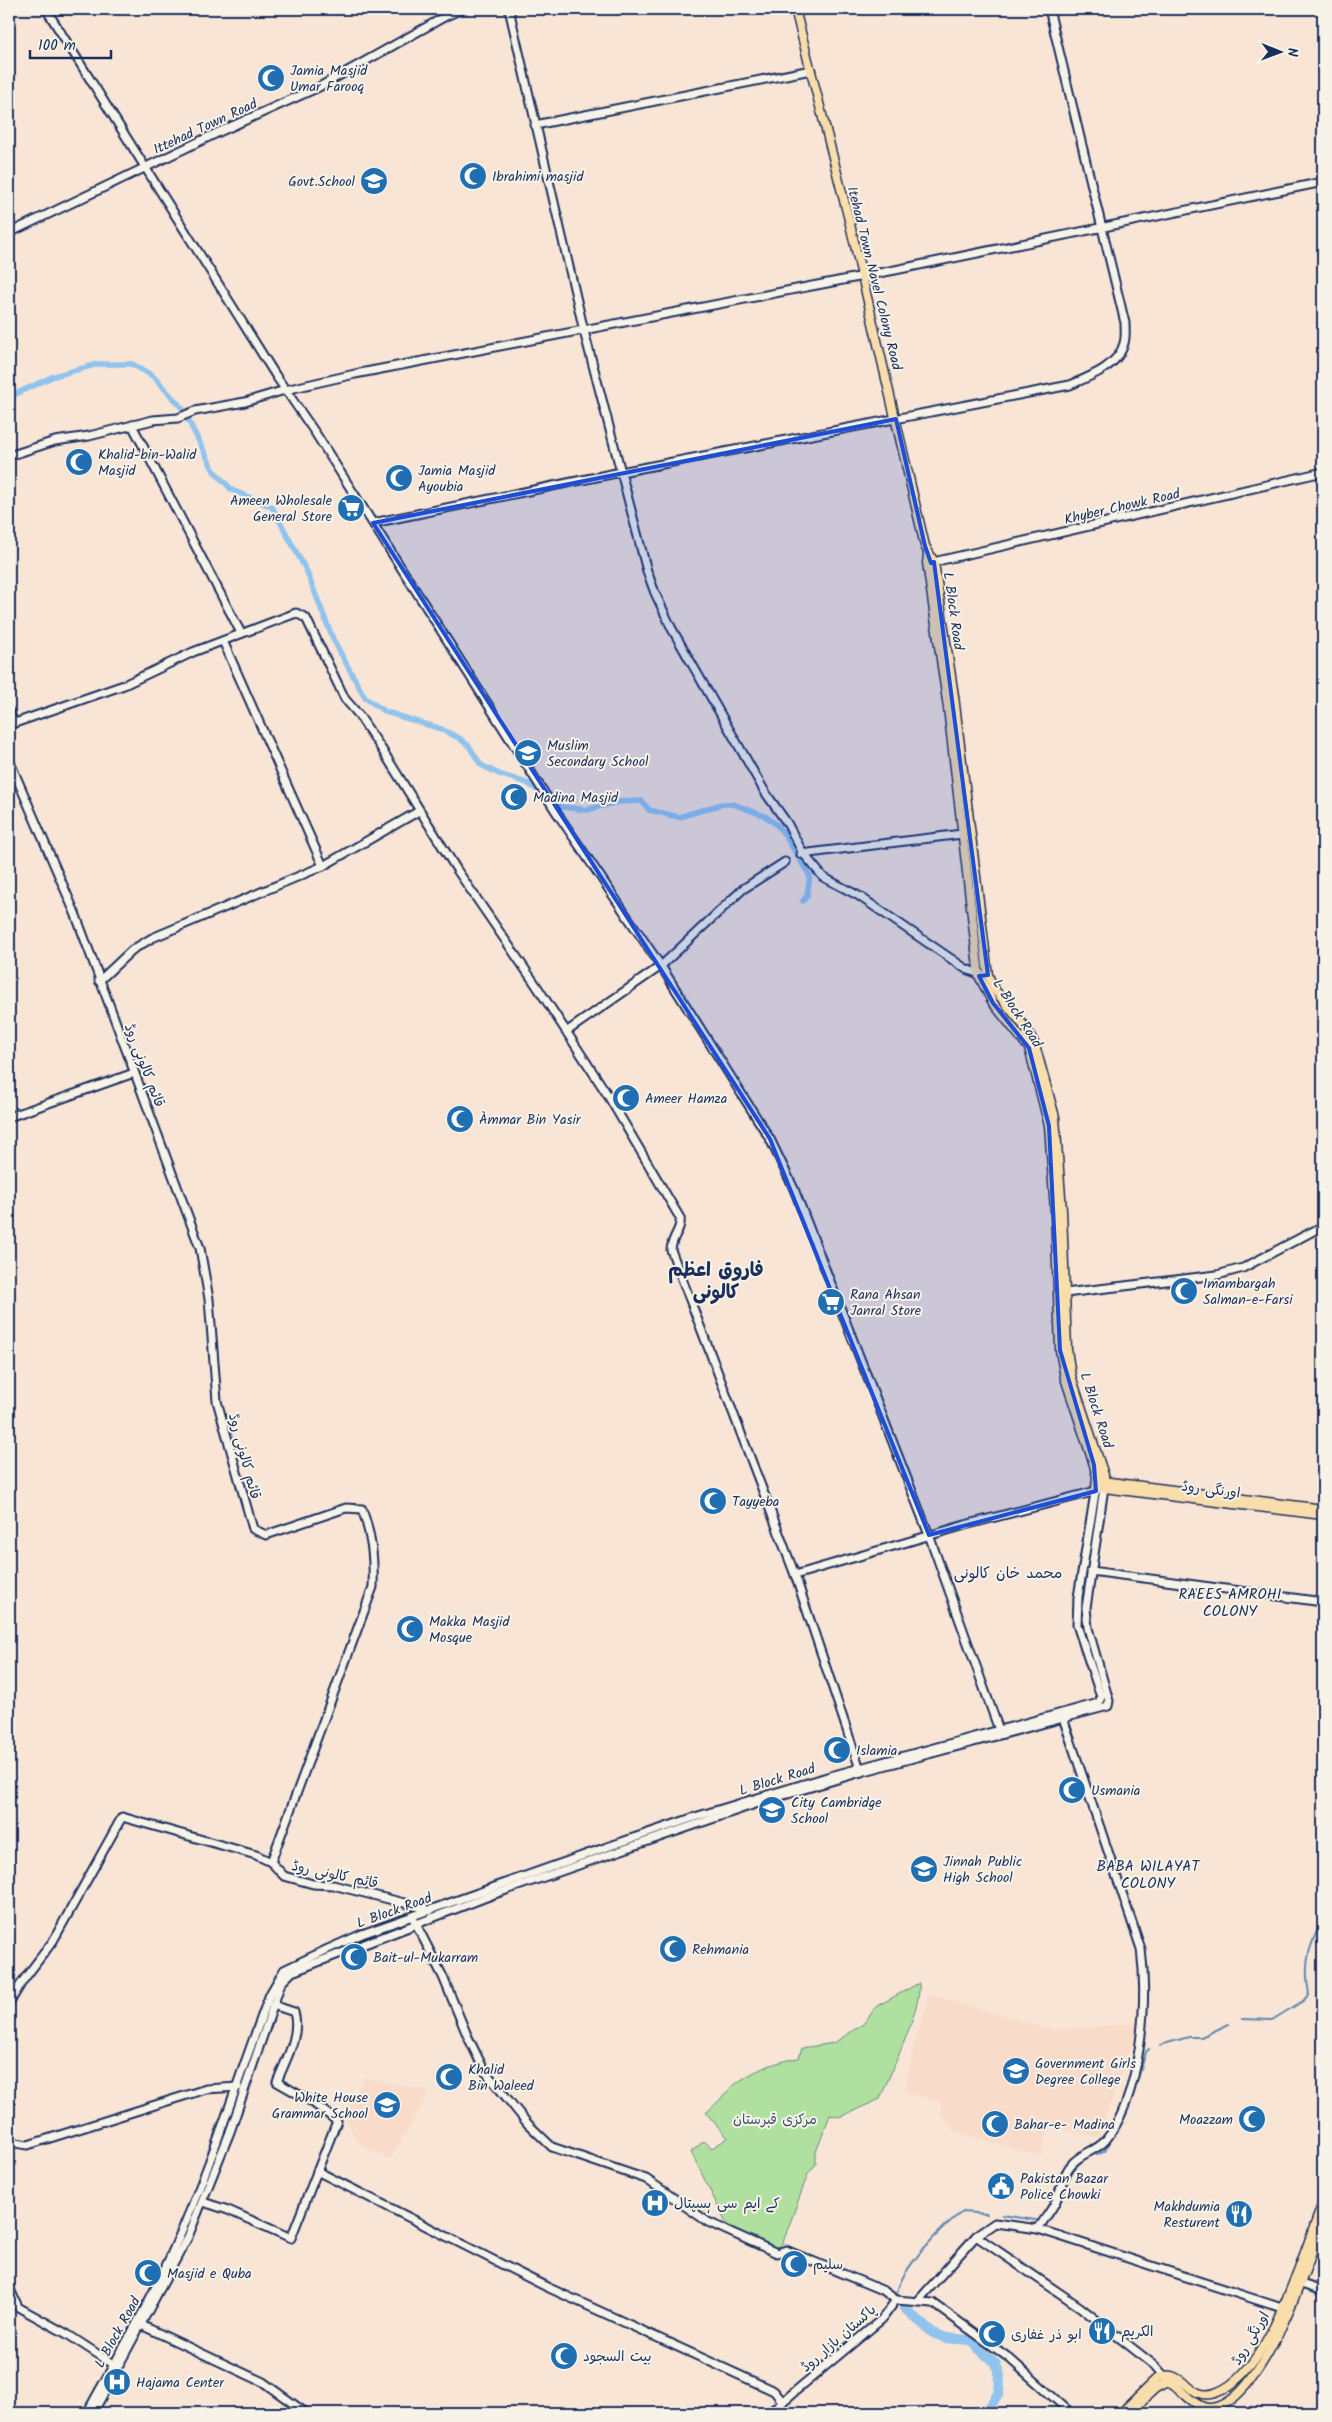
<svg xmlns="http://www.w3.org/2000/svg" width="1332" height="2422" font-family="Kalam,'Playpen Sans Arabic',sans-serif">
<rect width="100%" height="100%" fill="#f8e5d6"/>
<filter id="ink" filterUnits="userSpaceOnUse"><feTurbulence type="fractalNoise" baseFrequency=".02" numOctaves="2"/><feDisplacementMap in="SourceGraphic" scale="10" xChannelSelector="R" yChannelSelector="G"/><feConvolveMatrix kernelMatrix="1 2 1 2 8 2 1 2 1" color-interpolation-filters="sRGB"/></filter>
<g filter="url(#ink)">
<g fill="#f9dbc9">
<path d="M929 1994 1052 2030 1140 2023 1098 2137 1050 2127 1040 2156 955 2132 941 2114V2102L905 2092 913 2049Z"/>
<path d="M364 2078 430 2091 390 2160 360 2144 344 2119Z"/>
</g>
<path fill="#afe0a0" stroke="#65887f" d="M919 1983C922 2009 890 2073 880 2099L840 2117 830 2115 816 2152V2164L808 2174 783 2242 779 2247 767 2246 729 2229 691 2152 704 2141 712 2148 728 2138 706 2113C716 2105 722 2096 731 2088 746 2073 779 2060 799 2058L802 2048 834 2043 863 2024 877 2006Z"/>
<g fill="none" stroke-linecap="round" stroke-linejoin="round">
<g stroke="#6188b4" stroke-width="2">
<path d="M1242 2019 1272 2020 1303 2001 1309 1994C1303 1963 1309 1946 1323 1919"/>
<path d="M1160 2045 1189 2037H1201L1229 2024"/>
<path d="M1125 2114 1131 2101 1146 2052 1149 2049"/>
<path d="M1097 2155 1105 2151 1117 2129"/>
<path d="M1053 2213C1066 2196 1065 2172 1084 2160"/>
<path d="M1002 2215 1042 2221"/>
<path d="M897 2297C895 2275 945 2222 963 2212L987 2214"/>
</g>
<path stroke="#90c3ed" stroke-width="5.5" d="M9 397 54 376 98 364H132L153 376 182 408 214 471 232 490 272 507 306 570 333 639 365 698 386 712 441 729 459 738 469 746 481 765 499 774 527 783 562 807 587 810 617 802 642 801 649 810 679 817 722 804H733L765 816 777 825 784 834 810 876 807 896 803 901"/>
<path stroke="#90c3ed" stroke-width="10" d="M905 2309 933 2333 946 2338 969 2340 995 2363 1000 2375 999 2392 986 2413"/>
<g stroke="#1b2f5e" stroke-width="11">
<g id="secondary">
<path d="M46 9 276 376 316 434 557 813 661 966 770 1139 794 1189 929 1535 999 1730"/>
<path d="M509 9 584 331 647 571 655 593 672 629 765 792 787 823 803 853 823 877 859 896 966 969 982 975"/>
<path d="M535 125 811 70"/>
<path d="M9 233 219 132 319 87 446 16 462 9"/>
<path d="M132 425 241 633"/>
<path d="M9 456 55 441 89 436 153 420 178 418 195 411 245 402 285 390 355 374 895 270 1323 182"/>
<path d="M373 523 621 472 1070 385C1089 377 1119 366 1124 343 1126 337 1125 329 1125 323L1049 9"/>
<path d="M929 563 1323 472"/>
<path d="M223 641 323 866"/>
<path d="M9 711 14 723"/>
<path d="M9 725 124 685 193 652 296 613 306 618 345 699 358 714 381 748 457 870 536 985 607 1094 680 1218C682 1230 672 1235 671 1250L795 1575 861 1772"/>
<path d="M9 760 75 913 200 1248 209 1299 217 1401 253 1529 266 1535 346 1508 362 1509C372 1537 374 1558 373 1587L271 1862 284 1876 313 1884 333 1885 420 1907 430 1911"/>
<path d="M801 854 962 834"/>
<path d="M99 981 132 950 152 938 323 866 419 811"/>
<path d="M566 1032 661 966 743 889 785 862"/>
<path d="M9 1117 134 1073"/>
<path d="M1065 1293 1217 1275 1243 1268 1323 1226"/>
<path d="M1091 1571 1323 1602"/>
<path d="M795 1575 965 1525 1096 1491"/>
<path d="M414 1920 443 1977 467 2035 484 2070 528 2124 552 2147 646 2179 708 2222 777 2253 786 2250 884 2291 896 2300"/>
<path d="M9 2004 22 1982 53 1941 122 1817 256 1855 271 1862"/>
<path d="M9 2142 28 2145 206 2089 238 2087"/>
<path d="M317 2171 547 2287 774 2391 783 2402"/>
<path d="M203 2202 228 2210 291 2238 337 2121 312 2102 277 2082C285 2061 301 2035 294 2012L273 2005"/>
<path d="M1038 2229C1043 2221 1050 2212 1055 2203 1061 2191 1062 2175 1071 2165 1080 2153 1095 2152 1105 2141 1141 2098 1148 2002 1141 1949L1063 1718"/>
<path d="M976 2236 1080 2307 1154 2365 1167 2379"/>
<path d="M1301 2284 1323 2291"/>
<path d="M9 2287 18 2307 67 2334 113 2364"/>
<path d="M896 2300 933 2303 1009 2358 1071 2413"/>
<path d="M917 2302 976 2236 995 2223 1038 2229 1282 2308"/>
<path d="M139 2324 263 2382 306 2413"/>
<path d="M87 2413C117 2358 150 2304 175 2246 212 2164 238 2078 270 1994L284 1970 328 1949 362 1934 610 1846 695 1817 827 1777 1099 1703 1101 1697 1077 1625 1078 1597 1096 1487"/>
<path d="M93 2413 188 2237 230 2132 281 1983 292 1972 489 1896 761 1802 861 1772 1108 1706 1109 1701 1088 1628 1086 1608 1104 1488"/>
<path d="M769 2413 882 2319 896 2300"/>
</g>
</g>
<g stroke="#1b2f5e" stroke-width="11">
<g id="primary">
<path d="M795 9 849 220 925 546 934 562 954 696 988 975 994 989 1028 1031 1035 1045 1055 1117 1062 1210 1067 1349 1071 1376 1104 1475V1488"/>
<path d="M928 554 927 563 948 708 979 976 993 1003 1029 1048 1049 1126 1055 1211 1060 1350 1065 1378 1094 1465 1097 1477 1096 1487 1323 1515"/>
<path d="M1102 1481 1323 1509"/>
<path d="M1121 2413 1157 2378C1183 2366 1188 2402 1215 2393 1269 2376 1303 2253 1323 2203"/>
<path d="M1132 2413C1143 2403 1155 2381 1172 2383 1181 2390 1196 2408 1209 2408 1261 2408 1308 2263 1323 2222"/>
</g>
</g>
<use href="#secondary" stroke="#f7f3e8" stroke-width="7"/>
<use href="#primary" stroke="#f9deab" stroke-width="8"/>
</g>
</g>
<path fill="#1d4ed8" fill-opacity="0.2" stroke="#1d4ed8" stroke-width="4" stroke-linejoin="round" d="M896 419 925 546 931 563 934 562 988 975 979 976 993 1003 1029 1048 1049 1126 1060 1350 1094 1465 1096 1491 929 1535 770 1139 373 523Z"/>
<defs>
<g id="mosque-disc" transform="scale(1.4375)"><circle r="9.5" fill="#1f6fb2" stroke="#f7f3e8"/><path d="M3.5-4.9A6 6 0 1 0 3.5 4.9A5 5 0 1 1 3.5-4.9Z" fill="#fff"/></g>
<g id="school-disc" transform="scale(1.4375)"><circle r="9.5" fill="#1f6fb2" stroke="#f7f3e8"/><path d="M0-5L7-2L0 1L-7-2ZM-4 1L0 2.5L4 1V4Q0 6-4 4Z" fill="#fff"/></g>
<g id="supermarket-disc" transform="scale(1.4375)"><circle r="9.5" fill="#1f6fb2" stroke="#f7f3e8"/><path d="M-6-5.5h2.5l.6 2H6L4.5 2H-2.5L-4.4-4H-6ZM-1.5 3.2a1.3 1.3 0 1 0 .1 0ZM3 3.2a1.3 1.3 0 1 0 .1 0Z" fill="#fff"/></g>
<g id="university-disc" transform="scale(1.4375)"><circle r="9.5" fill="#1f6fb2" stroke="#f7f3e8"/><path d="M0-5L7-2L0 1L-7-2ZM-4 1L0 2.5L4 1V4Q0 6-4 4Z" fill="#fff"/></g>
<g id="civic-disc" transform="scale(1.4375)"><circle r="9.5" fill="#1f6fb2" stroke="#f7f3e8"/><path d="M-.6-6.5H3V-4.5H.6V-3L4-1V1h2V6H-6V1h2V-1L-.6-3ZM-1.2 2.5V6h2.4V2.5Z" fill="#fff"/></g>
<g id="hospital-disc" transform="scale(1.4375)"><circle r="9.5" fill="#1f6fb2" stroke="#f7f3e8"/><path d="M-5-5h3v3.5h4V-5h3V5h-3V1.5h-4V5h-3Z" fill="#fff"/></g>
<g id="restaurant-disc" transform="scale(1.4375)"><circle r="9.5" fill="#1f6fb2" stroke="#f7f3e8"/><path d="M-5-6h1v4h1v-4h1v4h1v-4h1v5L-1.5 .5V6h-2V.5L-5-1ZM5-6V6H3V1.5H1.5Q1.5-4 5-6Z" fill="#fff"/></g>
</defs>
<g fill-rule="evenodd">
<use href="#mosque-disc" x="271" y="78"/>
<use href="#mosque-disc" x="473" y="176"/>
<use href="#school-disc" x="374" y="181"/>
<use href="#mosque-disc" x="79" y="462"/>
<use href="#mosque-disc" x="399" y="478"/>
<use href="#supermarket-disc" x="351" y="508"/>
<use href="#school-disc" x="528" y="753"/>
<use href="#mosque-disc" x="514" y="797"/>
<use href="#mosque-disc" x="626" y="1098"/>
<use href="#mosque-disc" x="460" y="1119"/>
<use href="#mosque-disc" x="1184" y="1291"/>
<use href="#supermarket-disc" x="831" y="1302"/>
<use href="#mosque-disc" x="713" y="1501"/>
<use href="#mosque-disc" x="410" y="1629"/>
<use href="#mosque-disc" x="837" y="1750"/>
<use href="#mosque-disc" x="1072" y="1790"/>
<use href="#school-disc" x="772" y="1810"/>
<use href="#school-disc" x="924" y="1869"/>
<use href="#mosque-disc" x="673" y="1949"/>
<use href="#mosque-disc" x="354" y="1957"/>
<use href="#university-disc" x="1016" y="2071"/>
<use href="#mosque-disc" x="449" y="2077"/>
<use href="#school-disc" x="387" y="2105"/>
<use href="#mosque-disc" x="1252" y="2119"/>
<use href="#mosque-disc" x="995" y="2124"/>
<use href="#civic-disc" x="1001" y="2186"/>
<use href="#hospital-disc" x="655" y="2203"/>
<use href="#restaurant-disc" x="1239" y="2214"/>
<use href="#mosque-disc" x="794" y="2264"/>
<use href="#mosque-disc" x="148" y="2273"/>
<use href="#restaurant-disc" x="1102" y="2331"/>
<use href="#mosque-disc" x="992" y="2334"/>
<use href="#mosque-disc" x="564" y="2356"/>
<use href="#hospital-disc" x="117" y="2382"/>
</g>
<g text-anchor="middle" stroke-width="4" stroke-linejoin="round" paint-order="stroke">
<g font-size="14" fill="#1b2f5e" stroke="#f7f3e8" text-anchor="start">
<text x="290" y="75">Jamia Masjid<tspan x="290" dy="16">Umar Farooq</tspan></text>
<text x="492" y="181">Ibrahimi masjid</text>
<text x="355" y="186" text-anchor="end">Govt.School</text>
<text x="98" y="459">Khalid-bin-Walid<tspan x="98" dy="16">Masjid</tspan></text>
<text x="418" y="475">Jamia Masjid<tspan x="418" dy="16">Ayoubia</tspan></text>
<text x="332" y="505" text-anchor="end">Ameen Wholesale<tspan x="332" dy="16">General Store</tspan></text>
<text x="547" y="750">Muslim<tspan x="547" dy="16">Secondary School</tspan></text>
<text x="533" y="802">Madina Masjid</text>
<text x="645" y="1103">Ameer Hamza</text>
<text x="479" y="1124">Àmmar Bin Yasir</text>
<text x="1203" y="1288">Imambargah<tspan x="1203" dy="16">Salman-e-Farsi</tspan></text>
<text x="850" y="1299">Rana Ahsan<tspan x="850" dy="16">Janral Store</tspan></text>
<text x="732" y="1506">Tayyeba</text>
<text x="429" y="1626">Makka Masjid<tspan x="429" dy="16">Mosque</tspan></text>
<text x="856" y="1755">Islamia</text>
<text x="1091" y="1795">Usmania</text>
<text x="791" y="1807">City Cambridge<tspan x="791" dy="16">School</tspan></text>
<text x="943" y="1866">Jinnah Public<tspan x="943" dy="16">High School</tspan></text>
<text x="692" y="1954">Rehmania</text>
<text x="373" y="1962">Bait-ul-Mukarram</text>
<text x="1035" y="2068">Government Girls<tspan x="1035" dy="16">Degree College</tspan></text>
<text x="468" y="2074">Khalid<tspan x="468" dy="16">Bin Waleed</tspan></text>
<text x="368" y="2102" text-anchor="end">White House<tspan x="368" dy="16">Grammar School</tspan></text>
<text x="1233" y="2124" text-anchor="end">Moazzam</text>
<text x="1014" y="2129">Bahar-e- Madina</text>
<text x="1020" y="2183">Pakistan Bazar<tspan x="1020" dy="16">Police Chowki</tspan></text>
<text x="674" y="2208">کے ایم سی ہسپتال</text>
<text x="1220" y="2211" text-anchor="end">Makhdumia<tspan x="1220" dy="16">Resturent</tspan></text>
<text x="813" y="2269">سلیم</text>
<text x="167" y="2278">Masjid e Quba</text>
<text x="1121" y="2336">الکریم</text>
<text x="1011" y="2339">ابو ذر غفاری</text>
<text x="583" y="2361">بیت السجود</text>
<text x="136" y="2387">Hajama Center</text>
</g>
<g font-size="14" fill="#1b2f5e" stroke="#f7f3e8">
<text transform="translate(205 126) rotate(-25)" y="5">Ittehad Town Road</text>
<text transform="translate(875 278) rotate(76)" y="5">Itehad Town Navel Colony Road</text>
<text transform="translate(1122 506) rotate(-13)" y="5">Khyber Chowk Road</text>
<text transform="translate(954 611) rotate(82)" y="5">L Block Road</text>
<text transform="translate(1018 1013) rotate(57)" y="5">L Block Road</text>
<text transform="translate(145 1065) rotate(69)" y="5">قائم کالونی روڈ</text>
<text transform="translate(1097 1410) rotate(72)" y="5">L Block Road</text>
<text transform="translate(245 1456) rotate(75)" y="5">قائم کالونی روڈ</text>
<text transform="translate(1211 1489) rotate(7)" y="5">اورنگی روڈ</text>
<text transform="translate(777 1779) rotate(-17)" y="5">L Block Road</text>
<text transform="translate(335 1874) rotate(12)" y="5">قائم کالونی روڈ</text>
<text transform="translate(394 1910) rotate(-20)" y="5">L Block Road</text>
<text transform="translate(117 2332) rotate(-61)" y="5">L Block Road</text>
<text transform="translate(838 2338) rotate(-41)" y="5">پاکستان بازار روڈ</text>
<text transform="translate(1250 2338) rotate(-59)" y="5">اورنگی روڈ</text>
</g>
<g font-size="14" fill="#39526b" stroke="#f7f3e8">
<text x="775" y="2124">مرکزی قبرستان</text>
</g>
<g font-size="15" fill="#1b2f5e" stroke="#f7f3e8">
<text x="1008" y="1578">محمد خان کالونی</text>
<text x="1230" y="1599">RAEES AMROHI<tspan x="1230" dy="17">COLONY</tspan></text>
<text x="1148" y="1871">BABA WILAYAT<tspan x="1148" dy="17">COLONY</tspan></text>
</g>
<g font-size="19" font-weight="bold" fill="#1b2f5e" stroke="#f7f3e8">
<text x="716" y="1276">فاروق اعظم<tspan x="716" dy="22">کالونی</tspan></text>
</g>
</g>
<rect width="1332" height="2422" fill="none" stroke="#f7f3e8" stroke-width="30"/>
<rect x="15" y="15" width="1302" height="2392" fill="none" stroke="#1b2f5e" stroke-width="2" filter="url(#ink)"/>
<g transform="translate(1280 52) rotate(91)" stroke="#f7f3e8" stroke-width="4" paint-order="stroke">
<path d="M0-4L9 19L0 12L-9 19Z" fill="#1b2f5e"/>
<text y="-8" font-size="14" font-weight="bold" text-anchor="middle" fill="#1b2f5e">N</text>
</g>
<path d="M30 50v8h81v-8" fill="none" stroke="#1b2f5e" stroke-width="2.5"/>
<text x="38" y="50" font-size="15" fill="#1b2f5e" stroke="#f7f3e8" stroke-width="4" paint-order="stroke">100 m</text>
</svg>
